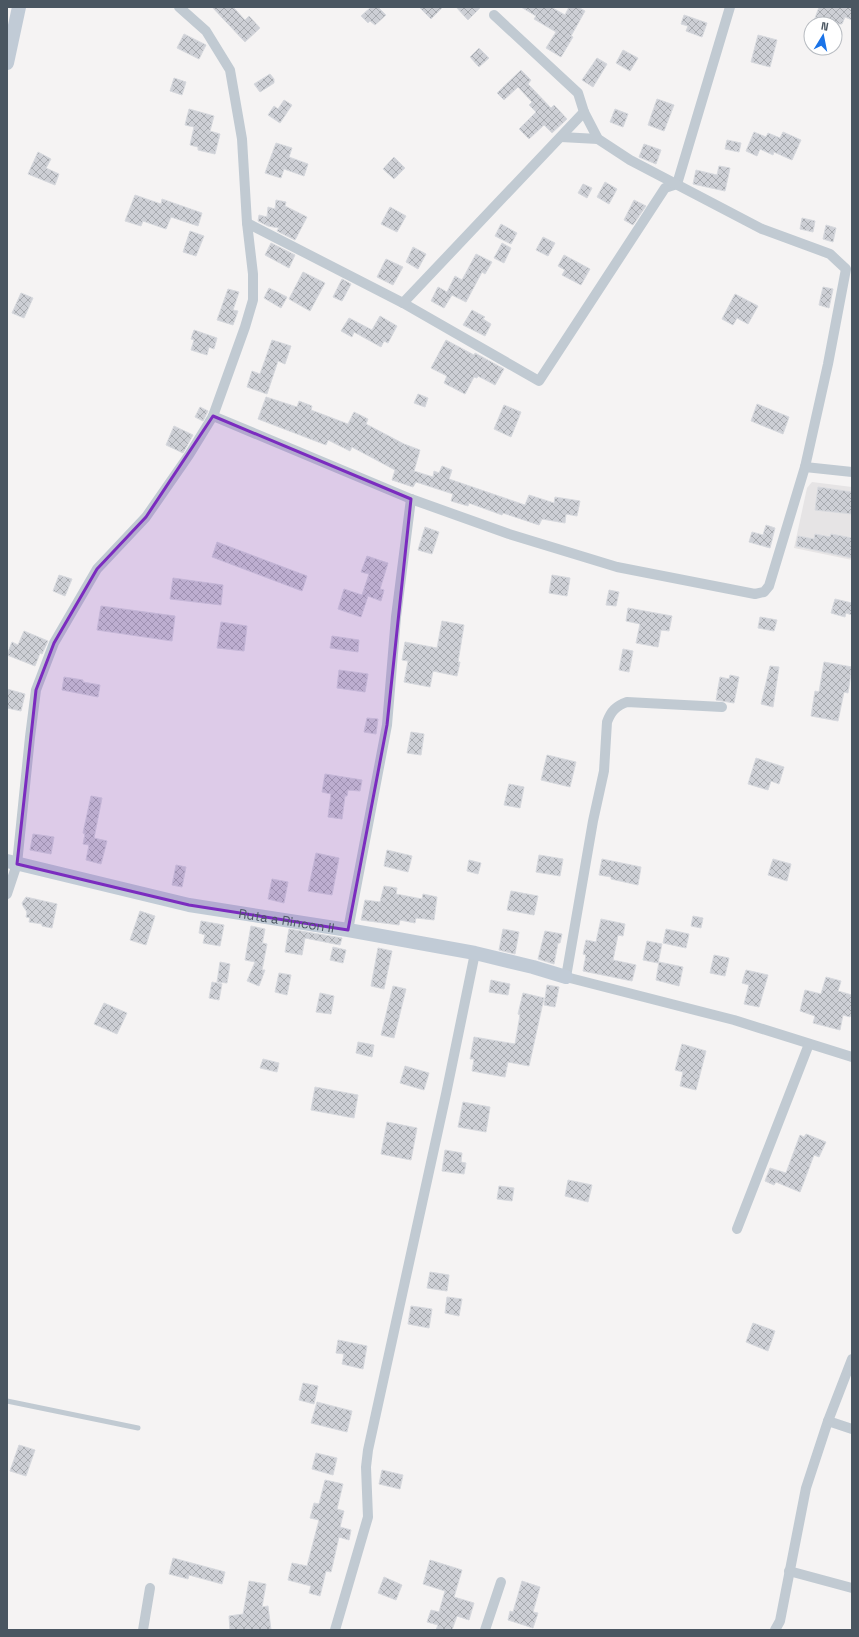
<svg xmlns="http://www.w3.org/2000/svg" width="859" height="1637" font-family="'Space Grotesk',sans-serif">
<defs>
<pattern id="building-cross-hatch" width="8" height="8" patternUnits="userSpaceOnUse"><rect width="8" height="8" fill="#cdcfd5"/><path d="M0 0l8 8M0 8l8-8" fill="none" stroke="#a8abb0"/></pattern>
</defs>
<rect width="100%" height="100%" fill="#f5f3f3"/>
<path fill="#e6e4e5" d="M812 482 852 487V560L794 548 807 488Z"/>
<g fill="url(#building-cross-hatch)" stroke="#d7d9de">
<path d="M212 7H233L245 20 249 16 260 28 245 42Z"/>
<path d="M371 7H378L386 15 375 25 370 21 368 23 361 16Z"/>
<path d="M419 7H443L431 19Z"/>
<path d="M456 7H481L468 20Z"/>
<path d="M521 7H551L565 15 569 7H578L585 11 571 36 573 37 561 57 546 48 556 32 534 19 536 16Z"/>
<path d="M819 7H852V20L845 17 842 24H813Z"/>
<path d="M684 15 707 23 702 37 686 31 688 26 681 24Z"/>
<path d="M184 34 206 45 199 59 177 48Z"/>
<path d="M758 35 777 40 770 67 751 62Z"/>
<path d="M479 48 489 58 479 67 470 57Z"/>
<path d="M623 50 638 58 630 71 616 63Z"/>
<path d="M597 58 607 64 593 87 582 80Z"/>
<path d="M521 70 531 80 528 84 551 108 554 105 567 119 552 133 544 125 529 139 519 129 536 112 529 105 532 102 518 87 504 100 497 93Z"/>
<path d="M270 74 274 79V83L260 92 254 84Z"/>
<path d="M174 78 186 82 182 95 170 91Z"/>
<path d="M657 99 674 105 664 131 648 125Z"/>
<path d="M284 100 292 105 280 123 268 115 274 106 278 109Z"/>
<path d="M189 109 214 116 210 131 220 134 215 154 198 150V147L190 145 194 127 185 125Z"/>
<path d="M615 109 628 114 623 127 610 122Z"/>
<path d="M754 132 766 137 768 133 780 138 783 132 801 140 792 160 774 152 773 155 760 149 757 156 746 151Z"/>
<path d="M727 140 741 143 739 152 725 149Z"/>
<path d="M276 143 292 148 289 157 308 164 304 176 284 169 281 178 265 173Z"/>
<path d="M644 144 661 150 656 164 639 157Z"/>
<path d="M38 152 51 159 46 168 59 174 55 185 28 174Z"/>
<path d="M394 157 405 168 394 179 383 169Z"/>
<path d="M719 166 730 168 725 191 693 184 696 170 717 175Z"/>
<path d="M605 182 617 189 609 204 597 197Z"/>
<path d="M583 184 592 188 587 198 578 193Z"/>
<path d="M135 195 161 204 162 199 202 213 198 226 171 217 166 229 143 221 141 226 125 221Z"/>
<path d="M276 200 286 202 285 206 307 217 295 240 277 231 279 228 268 226 258 221 259 215 267 217 268 207 275 209Z"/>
<path d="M634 200 646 206 633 225 624 220Z"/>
<path d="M390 207 406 216 397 232 381 224Z"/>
<path d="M802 218 815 221 813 232 800 229Z"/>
<path d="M501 224 517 233 511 244 495 236Z"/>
<path d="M826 225 836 228 833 242 823 239Z"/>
<path d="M190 231 204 236 196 256 183 252Z"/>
<path d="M543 237 555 243 548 256 536 250Z"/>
<path d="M271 243 295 255 289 268 265 255Z"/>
<path d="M502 243 511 248 504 263 494 258Z"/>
<path d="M413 247 426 254 418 269 406 262Z"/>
<path d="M476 254 492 262 485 274 482 272 466 302 452 295 444 308 431 301 438 287 447 292 455 276 462 280Z"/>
<path d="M564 255 590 269 581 285 562 275 565 270 558 266Z"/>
<path d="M386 259 403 267 393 285 377 277Z"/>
<path d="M303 272 325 283 310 311 289 299Z"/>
<path d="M342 279 351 284 342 301 333 297Z"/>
<path d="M823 287 833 289 829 308 819 305Z"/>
<path d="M269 288 287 297 281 308 264 298Z"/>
<path d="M228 289 239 292 233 310 238 311 233 325 217 320Z"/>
<path d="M21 293 33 298 24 318 12 313Z"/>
<path d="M735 294 758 306 748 324 737 318 733 325 722 319Z"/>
<path d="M472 310 485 317 483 319 491 324 485 336 463 325Z"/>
<path d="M380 316 397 326 388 343 384 341 381 347 354 332 352 337 341 331 349 318 372 330Z"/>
<path d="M194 330 217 338 214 349 209 347 207 355 191 350 194 340 191 339Z"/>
<path d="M272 340 291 346 285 364 278 361 267 394 247 387 252 371 260 374Z"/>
<path d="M446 340 474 355 475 353 504 369 495 385 478 376 477 378 474 377 465 394 444 383 447 376 431 368Z"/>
<path d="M418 394 428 398 425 407 414 403Z"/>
<path d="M266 397 297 407 299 401 312 406 311 410 348 424 354 412 368 419 366 424 404 444 420 450 414 471 433 477 434 471 439 473 442 466 452 470 449 479 525 505 529 495 554 503 555 497 580 501 577 516 566 514 565 523 542 519 539 525 503 513 502 515 469 503 468 506 451 501 453 494 416 482 413 487 392 480 395 470 352 447 350 451 328 440 326 445 258 419Z"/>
<path d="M757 404 789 417 783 434 751 421Z"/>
<path d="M504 405 521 412 511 437 494 429Z"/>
<path d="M200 407 208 411 203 421 195 417Z"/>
<path d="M174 426 193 435 183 453 166 445Z"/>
<path d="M818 487 852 492V514L815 510Z"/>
<path d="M766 525 775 528 770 548 749 542 752 532 763 535Z"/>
<path d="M425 527 439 532 432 554 418 550Z"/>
<path d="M815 534 830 537 831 534 852 538V558L796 546 798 536 814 539Z"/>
<path d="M217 542 307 576 302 591 212 557Z"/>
<path d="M367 556 388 563 380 589 384 590 381 601 368 596 361 617 338 609 344 589 362 595 369 574 361 572Z"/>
<path d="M59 575 72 579 65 596 53 591Z"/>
<path d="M552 575 570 578 567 596 549 593Z"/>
<path d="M173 578 223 585 221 605 170 599Z"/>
<path d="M609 590 619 592 616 606 606 605Z"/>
<path d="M835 599 852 603V615L846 613 845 617 831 613Z"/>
<path d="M101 606 175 616 172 641 97 630Z"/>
<path d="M628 608 672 616 669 631 661 630 658 647 636 643 640 624 626 621Z"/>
<path d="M760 617 777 620 774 631 758 628Z"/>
<path d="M442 621 464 625 458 662H460L457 676 433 671 430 687 404 682 408 661 402 660 405 642 437 648Z"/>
<path d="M221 622 247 626 244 651 217 648Z"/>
<path d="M24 631 48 641 42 654 40 653 35 666 7 655 12 642 18 645Z"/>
<path d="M332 636 359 640 358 652 330 648Z"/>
<path d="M623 649 633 651 629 672 619 670Z"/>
<path d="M824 662 852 667 848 693 844 692 838 721 811 716 815 691 819 692Z"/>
<path d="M770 666 779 667 773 707 761 704Z"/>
<path d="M339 670 368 674 365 692 337 688Z"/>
<path d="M730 675 739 677 734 703 716 700 720 677 729 679Z"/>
<path d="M64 677 83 680V682L100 685 98 697 62 690Z"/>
<path d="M7 689 25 694 21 711 7 708Z"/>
<path d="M367 718 378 719 376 734 364 732Z"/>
<path d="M411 732 424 734 421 755 407 753Z"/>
<path d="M547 755 576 762 570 787 541 780Z"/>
<path d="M756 758 784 767 779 784 771 781 768 790 748 784Z"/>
<path d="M325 774 362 780 360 791 348 790 347 796H345L342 819 328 817 331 794 322 792Z"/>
<path d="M509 784 524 787 520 808 504 805Z"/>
<path d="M91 796 102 798 94 838 107 841 101 864 86 860 89 845 83 844 85 834 83 833Z"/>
<path d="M33 834 54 837 51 854 30 850Z"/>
<path d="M387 850 412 856 408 872 384 866Z"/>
<path d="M316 853 339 858 332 895 308 891Z"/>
<path d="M539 855 563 859 560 876 536 872Z"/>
<path d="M602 859 641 867 638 885 611 879V877L599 875Z"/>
<path d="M773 859 791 864 787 881 768 875Z"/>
<path d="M469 860 481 863 478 874 467 871Z"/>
<path d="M176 865 186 867 182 887 172 885Z"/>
<path d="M272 879 288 882 284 903 268 899Z"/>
<path d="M384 886 397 888 396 894 422 899 423 894 437 897 434 920 416 918 415 923 400 920 399 925 361 920 365 900 380 902Z"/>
<path d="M511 891 538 896 534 915 507 910Z"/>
<path d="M26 897 57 904 52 928 42 926V924L29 922 30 918 26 917 27 912 23 906 22 903Z"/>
<path d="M140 911 155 916 146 945 130 940Z"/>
<path d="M693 916 703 918 701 928 691 926Z"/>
<path d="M601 919 625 924 623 936 618 935 613 960 636 965 632 981 583 971 586 955 583 954 586 940 596 942Z"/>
<path d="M201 921 224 925 220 946 203 943 205 935 199 933Z"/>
<path d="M251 926 265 929 262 945 263 943 267 944 262 970H265L259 986 247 981 255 962 245 960Z"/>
<path d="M289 929 342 938 340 945 305 938 302 955 285 952Z"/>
<path d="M503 929 519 932 515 954 499 950Z"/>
<path d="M666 929 689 934 686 948 663 943Z"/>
<path d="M545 931 562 934 560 943H558L554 964 538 959Z"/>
<path d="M647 941 662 944 658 963 643 960Z"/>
<path d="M333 947 346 950 343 963 330 960Z"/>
<path d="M378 948 392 951 384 989 371 986Z"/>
<path d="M714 955 729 958 725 976 710 973Z"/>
<path d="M220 962 230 964 227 983 217 982Z"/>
<path d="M659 962 683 967 679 986 656 980Z"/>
<path d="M746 970 768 975 759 1007 744 1004 749 985 742 983Z"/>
<path d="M279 973 291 975 287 995 275 992Z"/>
<path d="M826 977 841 981 838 991 852 995V1011L850 1017 843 1015 840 1030 813 1023 815 1016 800 1011 805 990 821 994Z"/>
<path d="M491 980 510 984 508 995 489 992Z"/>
<path d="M212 982 222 984 219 1000 209 998Z"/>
<path d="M547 985 559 987 555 1007 544 1005Z"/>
<path d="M393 986 406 989 394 1038 381 1035Z"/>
<path d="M320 993 334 996 331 1014 316 1012Z"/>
<path d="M523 993 544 998 529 1066 508 1062 505 1077 472 1071 474 1059H470L474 1037 515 1044 520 1015 518 1014Z"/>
<path d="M104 1003 127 1013 117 1034 94 1024Z"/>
<path d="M358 1042 374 1045 372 1057 356 1053Z"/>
<path d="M682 1044 706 1051 696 1090 680 1086 683 1072 675 1070Z"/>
<path d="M263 1059 279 1063 277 1072 260 1068Z"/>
<path d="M405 1066 429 1073 424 1090 400 1083Z"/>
<path d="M315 1087 358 1095 354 1118 311 1110Z"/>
<path d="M463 1102 490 1107 486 1132 458 1127Z"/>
<path d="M387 1122 417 1128 411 1160 381 1154Z"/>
<path d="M806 1134 826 1142 819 1157 814 1155 800 1192 776 1182 774 1185 765 1181 770 1168 786 1173 800 1135 804 1137Z"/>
<path d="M445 1150 462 1153 461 1162 466 1163 464 1174 442 1171Z"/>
<path d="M568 1180 592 1185 588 1202 565 1196Z"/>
<path d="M499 1186 514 1188 512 1201 497 1199Z"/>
<path d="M430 1272 449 1275 447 1291 427 1288Z"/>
<path d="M447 1297 462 1299 459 1316 445 1313Z"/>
<path d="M411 1306 432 1309 429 1328 408 1324Z"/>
<path d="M753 1323 775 1331 768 1351 746 1342Z"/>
<path d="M338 1340 367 1346 363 1369 342 1364 344 1354 336 1353Z"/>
<path d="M303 1383 318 1386 314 1404 299 1400Z"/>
<path d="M317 1402 352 1411 347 1432 311 1423Z"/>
<path d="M19 1445 35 1450 26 1476 10 1471Z"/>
<path d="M316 1453 337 1458 333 1475 312 1469Z"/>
<path d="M382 1470 403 1475 400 1489 379 1484Z"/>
<path d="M325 1480 343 1484 337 1509 344 1511 340 1527 351 1530 349 1540 339 1537 331 1572 326 1571 320 1596 309 1593 311 1586 288 1580 292 1563 307 1566 319 1520 310 1518 314 1503 319 1504Z"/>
<path d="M173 1558 225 1572 222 1584 189 1575 188 1579 169 1574Z"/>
<path d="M430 1560 462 1570 454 1597 474 1603 469 1620 457 1616 452 1630H436L438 1625 427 1622 431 1610 439 1612 445 1591 423 1584Z"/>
<path d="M384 1577 402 1585 396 1600 378 1593Z"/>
<path d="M249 1581 266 1584 262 1607 268 1606 271 1630H230L229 1616 243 1614Z"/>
<path d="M522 1581 540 1587 533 1612 538 1613 533 1628 508 1620 510 1611 513 1612Z"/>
</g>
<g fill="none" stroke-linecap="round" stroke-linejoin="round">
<path stroke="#c1cad2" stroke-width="5" d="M7 1401 138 1428"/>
<g stroke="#c1cad2" stroke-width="10">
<path d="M179 7 206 31 230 70 242 139 247 223"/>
<path d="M494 15 578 93 584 112"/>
<path d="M561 137 598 139"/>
<path d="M403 303 539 381 665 188 677 184 730 7"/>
<path d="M213 416 245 327 253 300V274L247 223 403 303 584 112 598 139 630 160 762 229 830 254 846 269 828 364 805 467"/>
<path d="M722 707 627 702C616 706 611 711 607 722L604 771 593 821 566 977 734 1020 852 1057"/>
<path d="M7 894 17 864 30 737 36 690 54 643 97 569 146 517 189 455 213 416 411 499 509 534 617 567 755 594 764 592 769 586 805 467 852 472"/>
<path d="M348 930 387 725 396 617 411 499"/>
<path d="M737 1229 809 1044"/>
<path d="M828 1421 852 1429"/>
<path d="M789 1571 852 1588"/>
<path d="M143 1630 150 1588"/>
<path d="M335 1630 368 1517 366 1467 368 1450 446 1094 475 953"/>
<path d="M485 1630 501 1582"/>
<path d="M775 1630 780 1621 806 1488 828 1421 852 1359"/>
</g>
<g stroke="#c1cbd6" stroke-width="14">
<path d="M7 63 19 7"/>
<path id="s1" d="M7 861 189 905 348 930 475 953 533 967 566 977"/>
</g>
</g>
<path fill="#7b2cbf" fill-opacity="0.2" stroke="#7b2cbf" stroke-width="3" stroke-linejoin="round" d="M213 416 411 499 387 725 348 930 189 905 17 864 36 690 54 643 97 569 146 517Z"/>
<g text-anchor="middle" stroke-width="4" stroke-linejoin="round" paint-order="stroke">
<g font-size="13" fill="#4a5661" stroke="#fff">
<text dy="5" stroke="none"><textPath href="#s1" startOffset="286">Ruta a Rincon II</textPath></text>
</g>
</g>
<rect width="859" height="1637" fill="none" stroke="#4a5661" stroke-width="16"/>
<g transform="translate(823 36) rotate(10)"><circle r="19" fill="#ffffff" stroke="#b7bbc0"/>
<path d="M0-3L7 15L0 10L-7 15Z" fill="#1a73e8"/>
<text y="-6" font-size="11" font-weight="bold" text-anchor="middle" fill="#4a5661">N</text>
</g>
</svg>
